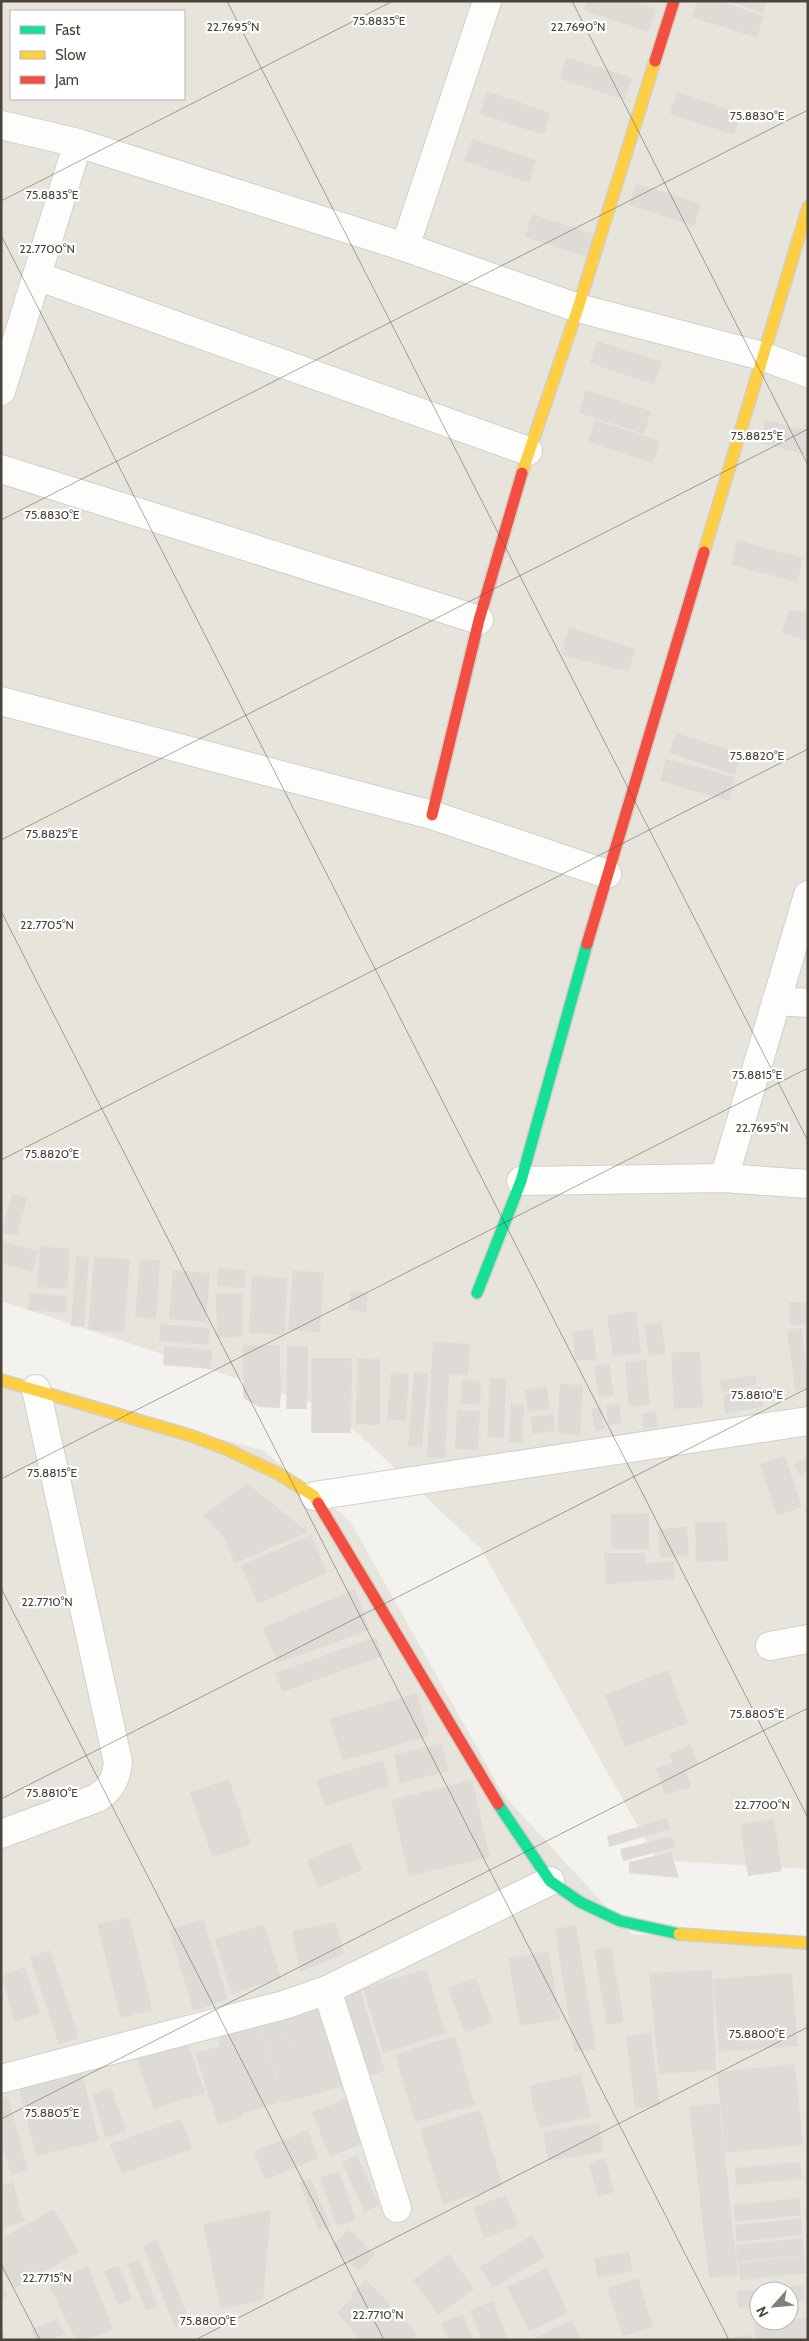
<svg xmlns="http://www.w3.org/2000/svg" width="809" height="2341" font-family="Cabin,sans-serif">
<rect width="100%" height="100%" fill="#f4f2ee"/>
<g fill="#e7e4dc" fill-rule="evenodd">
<path d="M1 1H808V1869L657 1860 481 1549 333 1410 1 1301ZM11 11H184V99H11Z"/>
<path d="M1 1380 262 1450 350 1521 503 1794 631 1934 808 1945V2340H1ZM759 2291H789V2321H759Z"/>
</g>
<g fill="#dedbd6">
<path d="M587 1H631L656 9 648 32 584 10Z"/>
<path d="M697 1H719L764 16 757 38 692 17Z"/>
<path d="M730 1H767L763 13Z"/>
<path d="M567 57 632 78 625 100 560 79Z"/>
<path d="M487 91 551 113 544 135 480 114Z"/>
<path d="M677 92 741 113 734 135 670 114Z"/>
<path d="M472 139 536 160 529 183 464 161Z"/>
<path d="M636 183 701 204 694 226 629 205Z"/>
<path d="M532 214 597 235 590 258 525 237Z"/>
<path d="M597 341 662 362 654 385 590 363Z"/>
<path d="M586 390 651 411 644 434 579 413Z"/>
<path d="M595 420 660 441 653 463 588 442Z"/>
<path d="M765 420 808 430V455L760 443Z"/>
<path d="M737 540 803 558 797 582 731 565Z"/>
<path d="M789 609 808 614V641L782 633Z"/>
<path d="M569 627 635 649 629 672 561 655Z"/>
<path d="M676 733 742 754 735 775 669 753Z"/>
<path d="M666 759 735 777 729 801 660 781Z"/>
<path d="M12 1194 27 1198 17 1236 1 1233Z"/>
<path d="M1 1241 38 1251 32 1272 1 1263Z"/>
<path d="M40 1246 70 1249 67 1289 37 1287Z"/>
<path d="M76 1256 89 1257 84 1327 71 1326Z"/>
<path d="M94 1257 130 1259 124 1333 88 1330Z"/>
<path d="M140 1259 160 1260 156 1319 135 1317Z"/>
<path d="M218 1268 246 1270 245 1288 217 1286Z"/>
<path d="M173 1270 210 1273 206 1322 169 1319Z"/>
<path d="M293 1270 324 1273 320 1332 288 1330Z"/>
<path d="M252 1276 287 1278 285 1335 249 1333Z"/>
<path d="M351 1291 368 1293 366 1312 348 1310Z"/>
<path d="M29 1293 67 1296 66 1313 28 1310Z"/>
<path d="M216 1293H243V1337L217 1338Z"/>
<path d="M789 1302H808V1325H790Z"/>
<path d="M636 1311 641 1353 613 1356 607 1315Z"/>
<path d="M661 1322 666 1353 649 1356 644 1325Z"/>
<path d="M160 1324 210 1328 208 1345 159 1341Z"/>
<path d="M802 1328 808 1389 795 1390 787 1330Z"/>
<path d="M593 1329 597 1359 575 1361 572 1332Z"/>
<path d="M433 1342 470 1344 468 1375 449 1374 445 1458 427 1457Z"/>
<path d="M243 1345 280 1346V1375H282L280 1408 259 1407 243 1398Z"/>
<path d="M164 1346 212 1350 211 1369 163 1365Z"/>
<path d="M287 1346H308L307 1409H286Z"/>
<path d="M700 1351 703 1407 674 1409 671 1353Z"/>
<path d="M312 1358H352L351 1433H311Z"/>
<path d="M357 1358 380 1359V1425L356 1424Z"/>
<path d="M646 1360 650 1405 629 1407 625 1362Z"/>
<path d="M609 1364 614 1395 599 1397 594 1366Z"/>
<path d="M391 1372 409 1374 406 1421 387 1420Z"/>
<path d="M414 1372 428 1374 422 1447 408 1446Z"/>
<path d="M756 1375 757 1384 723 1392 719 1381Z"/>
<path d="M490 1378H506L504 1438 487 1437Z"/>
<path d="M462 1380 481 1381 480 1405 460 1404Z"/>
<path d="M560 1384 583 1385 580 1435 557 1433Z"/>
<path d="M546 1386 550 1409 528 1412 525 1390Z"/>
<path d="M760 1387 764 1406 725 1414 723 1395Z"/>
<path d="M511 1404 524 1405 522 1443 509 1442Z"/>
<path d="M619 1404 622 1423 608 1425 606 1405Z"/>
<path d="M601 1407 605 1429 595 1431 591 1408Z"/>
<path d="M457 1410 480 1411 478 1450 455 1449Z"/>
<path d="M655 1411 658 1426 644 1429 641 1414Z"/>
<path d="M553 1414 555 1431 533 1434 530 1417Z"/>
<path d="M785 1456 802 1507 777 1516 760 1464Z"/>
<path d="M807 1457 808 1472 800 1476 794 1464Z"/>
<path d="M248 1484 308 1532 235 1563 223 1536 203 1515Z"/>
<path d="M649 1513V1549H611V1514Z"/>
<path d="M695 1522H727L728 1561 696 1562Z"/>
<path d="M687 1527 689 1556 660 1558 658 1529Z"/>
<path d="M311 1535 327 1573 258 1604 241 1565Z"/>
<path d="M604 1553H646V1563L674 1561 675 1579 606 1584Z"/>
<path d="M355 1589 370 1630 277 1663 263 1628Z"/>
<path d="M376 1637 383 1656 283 1692 275 1673Z"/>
<path d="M668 1670 688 1723 625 1747 605 1695Z"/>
<path d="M417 1693 429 1736 343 1761 330 1719Z"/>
<path d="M442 1743 449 1771 400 1783 394 1755Z"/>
<path d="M690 1744 699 1764 686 1770 691 1787 665 1795 656 1768 673 1763 669 1754Z"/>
<path d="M383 1760 390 1786 325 1806 316 1780Z"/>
<path d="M229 1779 251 1844 212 1857 190 1792Z"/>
<path d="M472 1780 490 1857 409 1876 391 1800Z"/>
<path d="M667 1818 670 1829 609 1847 607 1836Z"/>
<path d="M774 1819 782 1871 748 1876 740 1824Z"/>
<path d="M672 1836 675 1847 623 1861 620 1849Z"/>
<path d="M351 1842 362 1870 318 1888 307 1860Z"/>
<path d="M671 1852 679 1878 629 1873V1862Z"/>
<path d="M129 1917 152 2010 121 2018 97 1924Z"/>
<path d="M203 1919 228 1999 193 2011 169 1930Z"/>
<path d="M336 1922 344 1954 300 1972 292 1931Z"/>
<path d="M264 1924 281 1978 231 1994 215 1939Z"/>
<path d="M576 1925 596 2049 574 2052 555 1929Z"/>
<path d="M611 1947 624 2022 607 2025 594 1950Z"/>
<path d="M50 1950 79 2038 59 2045 30 1957Z"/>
<path d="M549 1951 560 2019 520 2026 508 1958Z"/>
<path d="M25 1967 40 2013 15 2022 1 1975Z"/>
<path d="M426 1969 446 2034 383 2053 363 1988Z"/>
<path d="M712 1970 716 2070 659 2074 649 1973Z"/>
<path d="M792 1973 798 2046 719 2052 713 1979Z"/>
<path d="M476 1978 493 2022 465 2033 448 1988Z"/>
<path d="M359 1985 385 2071 365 2078 338 1991Z"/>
<path d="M320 1999 347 2085 284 2103 257 2016 278 2010 293 2060 279 2011Z"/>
<path d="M256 2015 283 2101 241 2114 242 2117 218 2125 195 2053 220 2046 215 2027Z"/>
<path d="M651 2033 660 2106 635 2109 626 2036Z"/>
<path d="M185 2035 205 2093 154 2109 134 2051Z"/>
<path d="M455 2036 475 2105 415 2122 395 2054Z"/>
<path d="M795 2064 803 2145 725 2153 717 2072Z"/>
<path d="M54 2071 56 2081 82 2074 99 2141 36 2156 17 2080Z"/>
<path d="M581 2074 591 2117 539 2128 529 2086Z"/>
<path d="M111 2087 126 2131 106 2138 92 2094Z"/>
<path d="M8 2097 28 2170 11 2175 1 2141V2099Z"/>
<path d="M348 2098 366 2142 330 2157 312 2112Z"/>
<path d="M719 2103 738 2275 709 2278 689 2106Z"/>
<path d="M480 2110 503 2186 443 2204 420 2129Z"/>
<path d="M181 2119 192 2149 122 2174 110 2144Z"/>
<path d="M599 2123 604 2152 548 2161 543 2132Z"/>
<path d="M308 2130 319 2158 265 2180 254 2151Z"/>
<path d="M357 2155 379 2205 364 2212 342 2162Z"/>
<path d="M605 2158 615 2192 598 2197 589 2163Z"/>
<path d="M800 2162 802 2179 736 2185 735 2168Z"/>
<path d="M339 2171 356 2220 337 2226 320 2177Z"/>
<path d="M311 2178 331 2227 319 2231 299 2182Z"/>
<path d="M13 2182 24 2222 1 2228V2186Z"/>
<path d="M506 2195 518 2226 484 2238 473 2207Z"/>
<path d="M799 2198 801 2215 735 2222 733 2205Z"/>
<path d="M54 2209 79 2252 14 2289 1 2266V2239Z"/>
<path d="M271 2210 263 2300 220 2309 203 2224Z"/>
<path d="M801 2218 803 2235 737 2242 735 2225Z"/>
<path d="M349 2229 375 2255 358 2271 332 2246Z"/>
<path d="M532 2235 545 2257 493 2288 480 2267Z"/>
<path d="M802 2238 804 2255 737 2262 736 2245Z"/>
<path d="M157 2239 190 2322 175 2328 143 2246Z"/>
<path d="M629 2252 633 2271 598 2278 594 2258Z"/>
<path d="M449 2254 474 2289 438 2315 413 2280Z"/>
<path d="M804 2256 806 2273 740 2280 738 2263Z"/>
<path d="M139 2260 158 2306 146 2311 127 2264Z"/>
<path d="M119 2265 132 2299 118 2305 104 2271Z"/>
<path d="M88 2266 113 2329 85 2340H76L48 2283Z"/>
<path d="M547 2268 568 2313 529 2331 507 2287Z"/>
<path d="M638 2278 653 2327 622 2336 607 2288Z"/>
<path d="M1 2280 8 2296 1 2298Z"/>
<path d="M366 2280 418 2334 411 2340H360L337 2312 354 2297 351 2294Z"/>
<path d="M802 2285 805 2301 789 2303V2291H759V2306L738 2308 737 2291Z"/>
<path d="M493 2301 508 2340H482L470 2310Z"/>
<path d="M463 2314 473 2340H448L441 2323Z"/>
<path d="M808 2318V2340H756L754 2323Z"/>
<path d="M57 2319 64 2334 51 2340H36L31 2330Z"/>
<path d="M572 2320 581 2340H531Z"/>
<path d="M1 2326 7 2340H1Z"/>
<path d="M752 2335V2340H724V2338Z"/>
</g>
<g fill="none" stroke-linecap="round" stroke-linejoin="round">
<g stroke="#d2d0cb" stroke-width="30">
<g id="street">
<path d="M1 125 78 143 405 247 578 308 762 356 808 373"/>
<path d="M405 247 487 1"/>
<path d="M37 276 528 451"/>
<path d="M1 391 78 143"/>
<path d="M1 469 479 620"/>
<path d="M1 701 432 815 607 874"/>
<path d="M776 1001 808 1003"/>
<path d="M724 1178 808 895"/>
<path d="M521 1181 724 1178 808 1184"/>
<path d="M314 1496 808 1421"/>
<path d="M770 1646 808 1639"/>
<path d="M1 1834 97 1798C112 1788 116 1779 118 1762L36 1389"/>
<path d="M327 1990 397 2208"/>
<path d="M1 2079 284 2005 327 1990 550 1881"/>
</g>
</g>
<g stroke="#d3cfc5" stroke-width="14">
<g id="fast">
<path d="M477 1293 521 1181 587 944"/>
<path d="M498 1804 550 1881 580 1902 620 1921 679 1934"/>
</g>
</g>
<g stroke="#d3cfc5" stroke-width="14">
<g id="slow">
<path d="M522 473 578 308 655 61"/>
<path d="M704 552 808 207"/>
<path d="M1 1380 192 1436 226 1449 277 1473 314 1496 318 1503"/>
<path d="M679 1934 808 1943"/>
</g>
</g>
<g stroke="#d3cfc5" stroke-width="14">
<g id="jam">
<path d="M655 61 674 1"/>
<path d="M432 815 479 620 522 473"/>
<path d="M587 944 704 552"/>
<path d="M318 1503 498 1804"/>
</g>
</g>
<use href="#street" stroke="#fdfdfc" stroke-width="28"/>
<use href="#fast" stroke="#16e098" stroke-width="11"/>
<use href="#slow" stroke="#ffcf43" stroke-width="11"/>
<use href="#jam" stroke="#f24e42" stroke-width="11"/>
</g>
<path fill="none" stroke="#4b4439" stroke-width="1" stroke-opacity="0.45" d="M227 1 808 1141M572 1 808 465M1 201 393 1M1 235 808 1818M1 520 808 110M1 840 808 429M1 911 729 2340M1 1160 808 749M1 1479 808 1068M1 1588 384 2340M1 1799 808 1388M1 2119 808 1708M1 2264 40 2340M195 2340 808 2027"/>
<g font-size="12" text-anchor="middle" fill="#4b4439" stroke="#fff" stroke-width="4.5" stroke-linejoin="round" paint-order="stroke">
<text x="379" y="25">75.8835°E</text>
<text x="233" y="31">22.7695°N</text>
<text x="578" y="31">22.7690°N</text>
<text x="757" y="120">75.8830°E</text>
<text x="52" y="199">75.8835°E</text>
<text x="47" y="253">22.7700°N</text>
<text x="757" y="440">75.8825°E</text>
<text x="52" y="519">75.8830°E</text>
<text x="757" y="760">75.8820°E</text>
<text x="52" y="838">75.8825°E</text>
<text x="47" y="929">22.7705°N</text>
<text x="757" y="1079">75.8815°E</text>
<text x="762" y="1132">22.7695°N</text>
<text x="52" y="1158">75.8820°E</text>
<text x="757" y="1399">75.8810°E</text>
<text x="52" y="1477">75.8815°E</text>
<text x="47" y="1606">22.7710°N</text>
<text x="757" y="1718">75.8805°E</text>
<text x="52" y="1797">75.8810°E</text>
<text x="762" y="1809">22.7700°N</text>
<text x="757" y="2038">75.8800°E</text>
<text x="52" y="2117">75.8805°E</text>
<text x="47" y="2282">22.7715°N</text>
<text x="378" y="2319">22.7710°N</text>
<text x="208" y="2325">75.8800°E</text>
</g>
<rect width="809" height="2341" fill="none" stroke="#4b4439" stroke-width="5"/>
<rect x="10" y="10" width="175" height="90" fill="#ffffff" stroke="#b7b4b0"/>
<rect x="20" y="26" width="25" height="8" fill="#16e098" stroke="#b7b4b0"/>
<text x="55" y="35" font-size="15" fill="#4b4439">Fast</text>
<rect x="20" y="51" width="25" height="8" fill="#ffcf43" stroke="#b7b4b0"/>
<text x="55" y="60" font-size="15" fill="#4b4439">Slow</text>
<rect x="20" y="76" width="25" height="8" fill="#f24e42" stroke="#b7b4b0"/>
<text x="55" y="85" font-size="15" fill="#4b4439">Jam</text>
<g transform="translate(774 2306) rotate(243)"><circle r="24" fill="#ffffff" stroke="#b7b4b0"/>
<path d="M0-4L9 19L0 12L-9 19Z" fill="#868178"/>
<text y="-8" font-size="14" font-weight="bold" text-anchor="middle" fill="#4b4439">N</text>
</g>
</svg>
